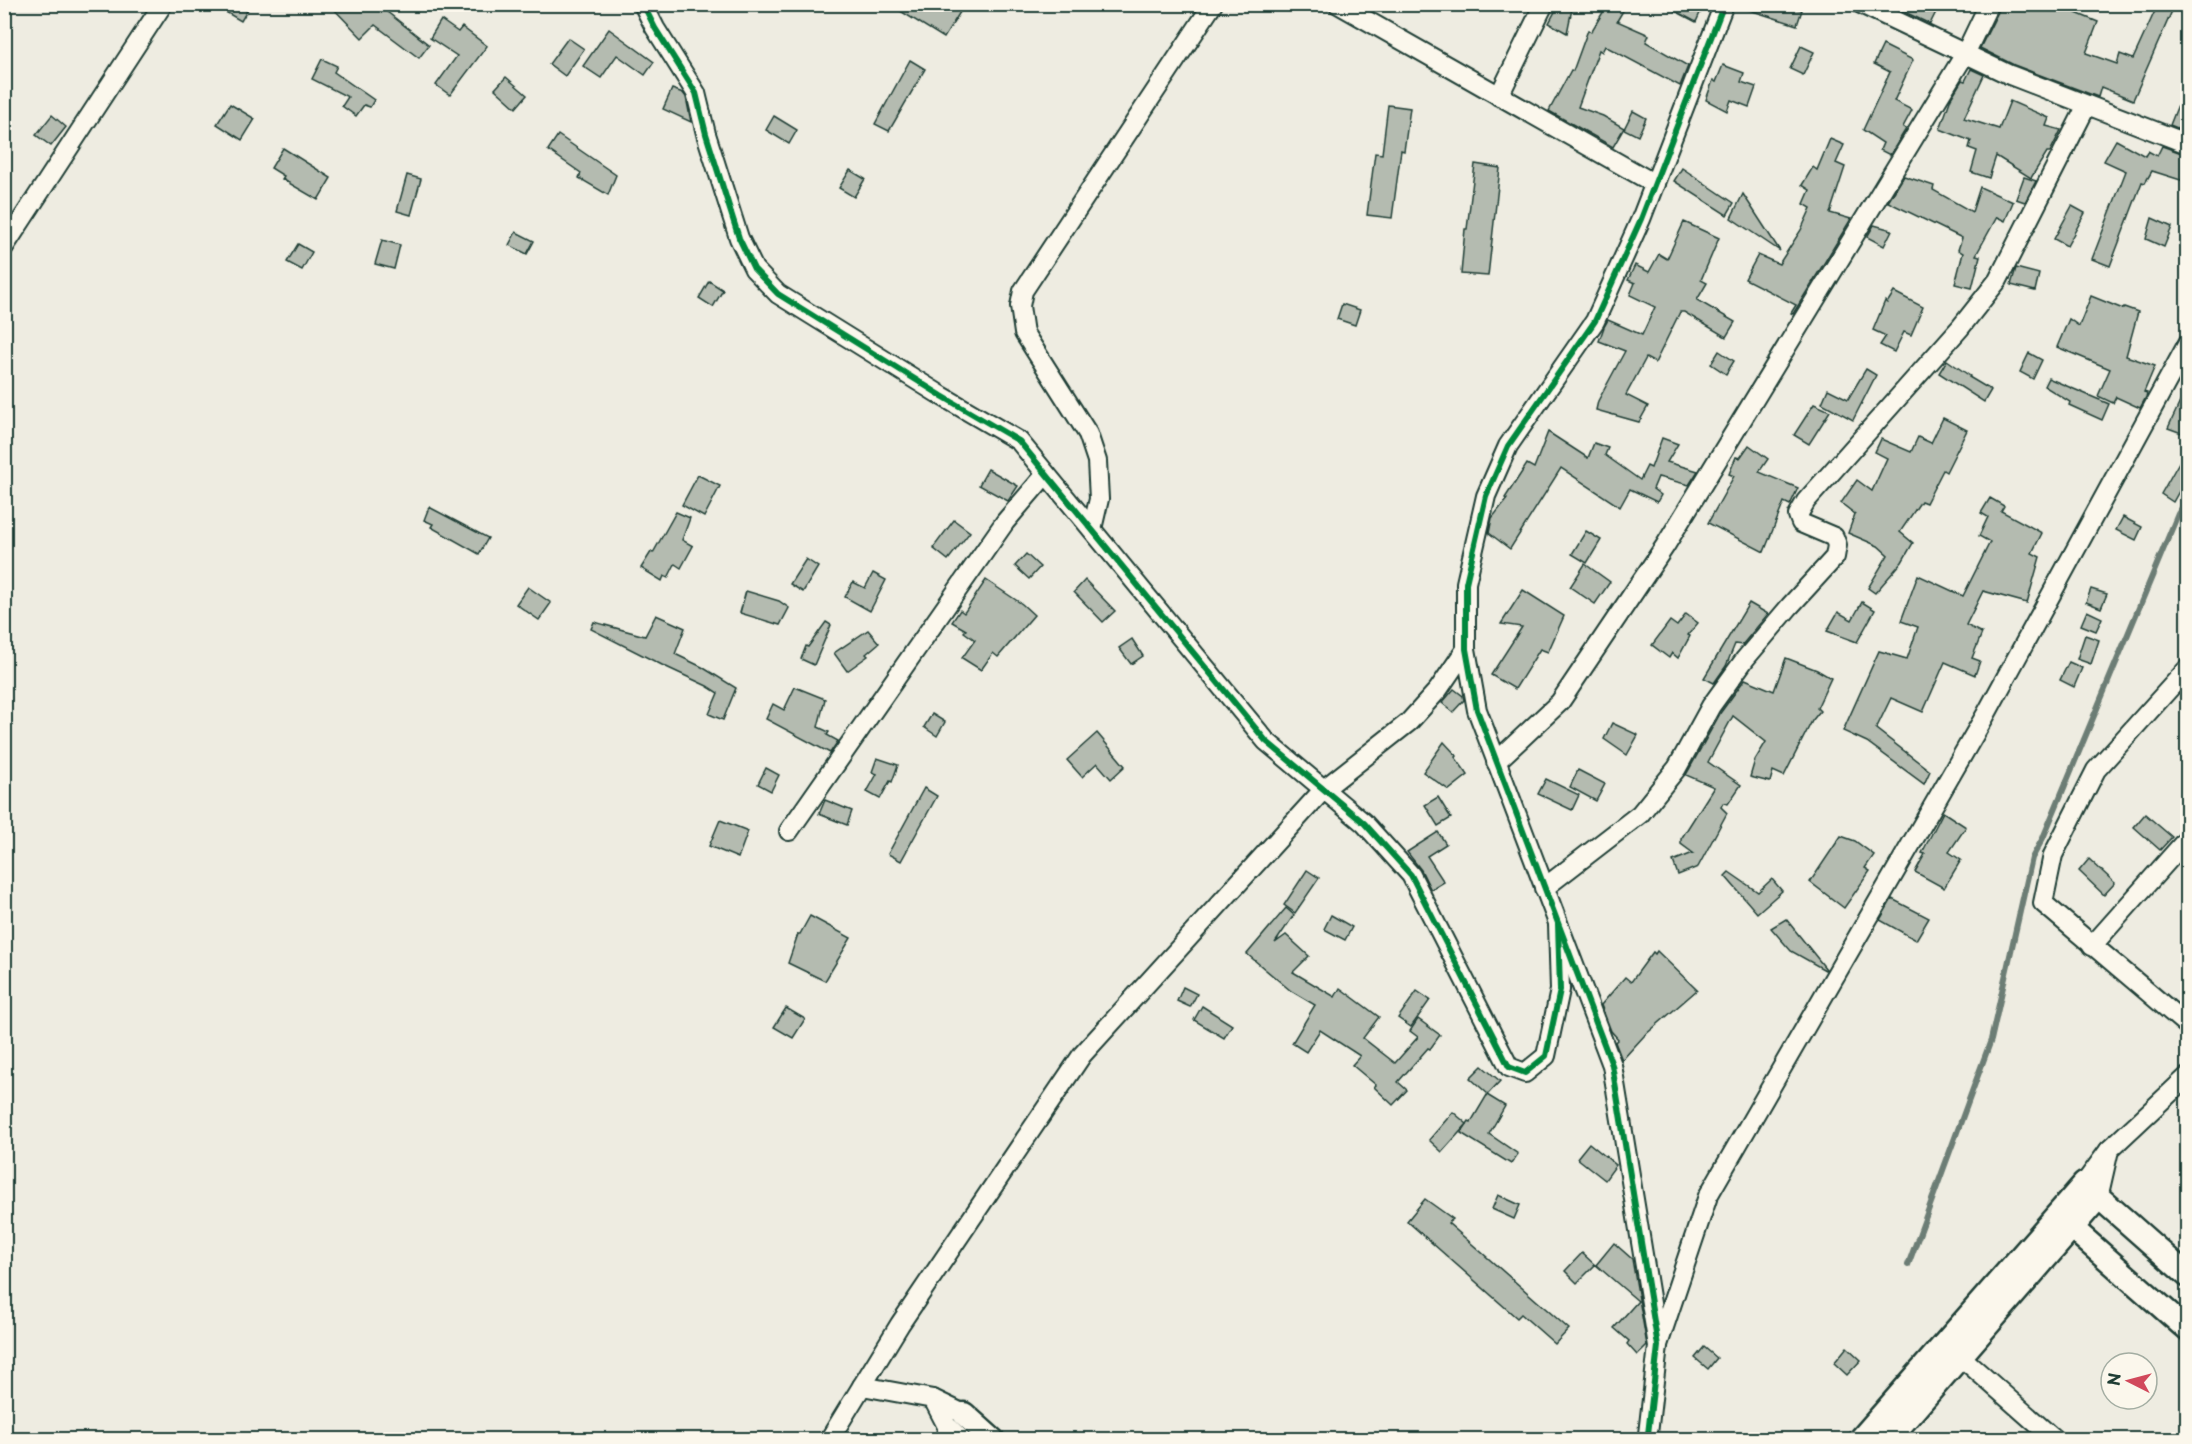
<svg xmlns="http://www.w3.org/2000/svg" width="2192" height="1444" font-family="'Playpen Sans',sans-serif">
<rect width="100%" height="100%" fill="#eeece1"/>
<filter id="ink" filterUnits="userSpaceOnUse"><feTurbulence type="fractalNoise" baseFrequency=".0167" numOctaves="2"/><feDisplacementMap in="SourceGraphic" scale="12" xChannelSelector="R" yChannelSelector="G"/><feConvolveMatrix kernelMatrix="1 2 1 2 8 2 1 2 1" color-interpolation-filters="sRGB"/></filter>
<g filter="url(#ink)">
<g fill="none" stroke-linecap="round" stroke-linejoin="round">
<path stroke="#6c7d74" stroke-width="6" d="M1908 1265 1991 1040 2032 858 2043 838 2178 514 2188 499"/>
</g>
<g fill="#b4bbb0" stroke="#1f3d34" stroke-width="1.5">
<path d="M212 4H251L241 21Z"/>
<path d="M329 4H377L429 45 419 58 375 25 362 38Z"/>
<path d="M889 4H965L944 38Z"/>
<path d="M1559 4H1573L1567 33 1549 23Z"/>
<path d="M1608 4H1627L1617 21 1649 35 1646 42 1688 66 1680 86 1605 46 1602 52 1599 50 1578 107 1603 116 1624 128 1613 147 1549 111 1571 70 1573 71 1588 30 1591 32Z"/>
<path d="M1662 4H1704L1696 22Z"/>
<path d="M1743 4H1785L1802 10 1797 25 1743 8Z"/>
<path d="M1888 4H1940L1930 24Z"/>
<path d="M2002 4H2080L2076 13 2098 22 2086 53 2117 64 2120 54 2133 59 2154 13 2160 4H2175L2133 100 2101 87 2098 97 2014 65 1980 48Z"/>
<path d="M441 20 458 32 462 27 487 46 450 95 436 85 457 56 430 38Z"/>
<path d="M609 29 654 62 645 75 617 55 601 78 583 66Z"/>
<path d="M568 38 584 49 565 76 549 64Z"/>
<path d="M1883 45 1913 60 1894 101 1912 110 1903 127 1906 129 1890 155 1880 150 1883 143 1863 130 1890 72 1874 64Z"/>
<path d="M1801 46 1814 52 1803 75 1790 69Z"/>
<path d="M322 59 337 66 334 72 374 100 370 107 364 105 356 116 342 106 348 97 312 79Z"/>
<path d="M910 60 925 69 889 131 875 124Z"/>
<path d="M1723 65 1744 73 1741 82 1756 87 1749 107 1731 100 1727 111 1706 100 1713 80 1716 82Z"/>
<path d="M1971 69 1984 75 1964 118 1999 129 2010 101 2049 118 2046 126 2061 130 2050 152H2047L2031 178 1996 156 1989 178 1971 172 1977 151 1969 148 1971 141 1940 129 1951 98 1962 80 1965 81Z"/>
<path d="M506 77 527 95 516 108 495 89Z"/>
<path d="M2187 82V132L2170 125Z"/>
<path d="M672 89 683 93 686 97 691 122 663 109Z"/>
<path d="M230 104 255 119 242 140 217 124Z"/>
<path d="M1388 105 1410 108 1404 151 1401 150 1392 218 1367 215 1375 153 1382 154Z"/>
<path d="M1633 111 1646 118 1638 136 1624 129Z"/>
<path d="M52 115 66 127 51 146 36 135Z"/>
<path d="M774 116 797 130 789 144 766 130Z"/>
<path d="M558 135 616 175 608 195 579 178 581 173 548 150Z"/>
<path d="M1830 139 1844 145 1836 163 1845 167 1830 213 1851 219 1793 314 1791 313 1796 305 1745 279 1758 255 1779 264 1801 230 1811 208 1804 204 1810 190 1802 185 1813 167 1817 170Z"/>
<path d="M2116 140 2145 156 2148 151 2157 156 2162 146 2187 155V182L2152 171 2145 183 2142 182 2110 266 2092 259 2126 171 2104 161Z"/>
<path d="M283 148 331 178 318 200 282 179 284 176 271 168Z"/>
<path d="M1475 164 1500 168 1488 276 1461 274 1465 229H1467Z"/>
<path d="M1682 168 1734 203 1727 215 1674 181Z"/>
<path d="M850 170 865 179 854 197 839 188Z"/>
<path d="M407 175 421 179 411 215 397 211Z"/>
<path d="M1904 176 1934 186 1933 190 1972 212 1980 187 2013 202 2005 221 1997 217 1976 255 1980 256 1972 288 1955 284 1963 253 1958 250 1962 238 1888 202Z"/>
<path d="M2024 177 2036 181 2025 202 2016 199Z"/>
<path d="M1743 194 1780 251 1731 218Z"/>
<path d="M2072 206 2085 213 2067 246 2054 239Z"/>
<path d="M2152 218 2172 227 2164 247 2146 239Z"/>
<path d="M1684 222 1719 238 1701 280 1707 283 1697 300 1735 322 1726 337 1684 312H1680L1655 363 1646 358 1626 395 1648 406 1639 422 1596 410 1598 401 1625 351 1599 341 1604 327 1608 320 1642 335 1655 307 1630 295 1635 283 1628 280 1635 265 1649 272 1659 254 1667 259Z"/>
<path d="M1874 225 1892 230 1884 246 1867 237Z"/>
<path d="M516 232 534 241 527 254 509 245Z"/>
<path d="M382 240 400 245 394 269 375 264Z"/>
<path d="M298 244 312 252 302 270 287 262Z"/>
<path d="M2016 268 2039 274 2035 291 2011 285Z"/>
<path d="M709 281 723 290 713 307 699 298Z"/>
<path d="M1894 292 1923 307 1911 335 1904 332 1894 352 1880 345 1886 336 1873 330 1885 301 1887 303Z"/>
<path d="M2091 296 2123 309 2124 307 2138 312 2126 356 2155 366 2144 392 2147 393 2146 397 2140 408 2116 397 2113 403 2098 396 2110 369 2057 347 2069 319 2079 326Z"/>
<path d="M1342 304 1360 310 1355 325 1337 319Z"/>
<path d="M1719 351 1734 361 1726 374 1711 364Z"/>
<path d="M2029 353 2042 360 2033 379 2020 372Z"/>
<path d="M1947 360 1970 376 1969 377 1991 390 1984 402 1939 373Z"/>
<path d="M1866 369 1876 375 1853 420 1822 403 1828 389 1848 399Z"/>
<path d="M2048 378 2109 404 2102 420 2069 405 2070 402 2044 386Z"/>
<path d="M2187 387V435L2168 428Z"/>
<path d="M1814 404 1830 411 1809 444 1794 435Z"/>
<path d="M1943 418 1967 430 1946 472 1943 470 1926 503 1921 501 1900 532 1913 543 1902 562 1875 593 1868 588 1888 555 1878 546 1848 533 1855 514 1841 503 1857 480 1872 491 1887 458 1875 452 1881 439 1911 452 1918 437 1931 443Z"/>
<path d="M1548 432 1588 458 1594 443 1608 448 1605 455 1640 480 1647 466 1651 468 1662 438 1678 444 1667 462 1698 471 1689 485 1658 477 1653 489 1661 495 1657 502 1630 489 1620 507 1561 468 1510 549 1489 533 1492 518 1507 499 1505 498 1527 464 1534 468Z"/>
<path d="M1749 445 1768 459 1759 472 1798 488 1790 505 1784 502 1764 552 1708 523 1734 476 1729 474 1736 457 1740 458Z"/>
<path d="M2187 448V477L2173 502 2161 494Z"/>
<path d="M988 469 1018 486 1008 501 979 485Z"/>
<path d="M698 475 720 486 704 517 682 505Z"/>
<path d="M1990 498 2004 506 2001 511 2042 533 2032 553 2040 557 2027 603 1983 591 1966 625 1982 633 1972 658 1980 661 1975 675 1945 662 1923 712 1891 698 1876 729 1930 771 1924 784 1867 742 1843 731 1879 651 1907 659 1918 627 1901 621 1918 575 1963 596 1990 542 1979 536 1988 517 1981 513Z"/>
<path d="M429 507 488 538 479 554 431 527 433 524 424 520Z"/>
<path d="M676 512 690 518 682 540 693 546 681 568 675 564 668 578 664 576 662 581 641 568 651 552 653 553Z"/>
<path d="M2123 517 2142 527 2136 540 2116 530Z"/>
<path d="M954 520 970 532 948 560 933 548Z"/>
<path d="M1586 531 1601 540 1587 563 1572 554Z"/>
<path d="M1026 554 1040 567 1029 579 1015 566Z"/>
<path d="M806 559 818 567 803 592 790 584Z"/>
<path d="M1585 564 1610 582 1595 604 1570 587Z"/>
<path d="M873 573 886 580 870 611 845 597 853 582 865 588Z"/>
<path d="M986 580 1022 604 1034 615 998 657 993 653 981 670 962 658 975 640 964 632 966 630 952 622 960 610 964 613Z"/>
<path d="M1085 580 1115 611 1103 622 1074 592Z"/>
<path d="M528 587 551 603 539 620 516 604Z"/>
<path d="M2091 589 2107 594 2101 608 2086 602Z"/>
<path d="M1523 590 1564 616 1548 652 1540 649 1515 689 1491 675 1522 627 1501 624Z"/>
<path d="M746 591 779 601 789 608 780 625 740 613Z"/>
<path d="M1862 602 1875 610 1857 642 1827 631 1838 612 1852 620Z"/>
<path d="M1749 603 1768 614 1742 645 1735 644 1726 666 1714 683 1704 678Z"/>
<path d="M2087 611 2102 618 2096 631 2081 625Z"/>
<path d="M1686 614 1698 623 1688 635 1690 636 1678 658 1672 653 1669 658 1652 645 1670 621 1677 626Z"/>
<path d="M656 615 685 628 675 654 702 667 736 688 723 720 709 714 718 693 707 686 662 665 591 629 594 622 645 636Z"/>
<path d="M826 622 831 625 814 665 801 659 806 646 808 647Z"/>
<path d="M868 630 879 643 866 654 868 656 847 671 834 653Z"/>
<path d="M2085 635 2099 640 2091 664 2077 659Z"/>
<path d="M1132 639 1143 656 1131 664 1119 648Z"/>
<path d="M1786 658 1817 670 1831 678 1817 708 1820 711 1812 721 1784 776 1773 771 1770 782 1750 777 1755 760 1766 742 1733 716 1708 762 1741 785 1728 804 1723 803 1721 807 1727 813 1698 867 1678 875 1673 861 1693 853 1681 844V839L1714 787 1686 775 1721 712 1745 679 1774 691Z"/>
<path d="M2069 662 2082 668 2074 687 2060 680Z"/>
<path d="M795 687 825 699 818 727 829 732 827 735 838 741 830 753 766 719 773 704 784 710Z"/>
<path d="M1454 689 1463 696 1464 700 1453 712 1442 703Z"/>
<path d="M932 714 945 722 937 736 924 727Z"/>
<path d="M1612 723 1638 735 1627 755 1604 739Z"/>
<path d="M1097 733 1125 766 1111 779 1097 763 1082 777 1067 760Z"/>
<path d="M1444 742 1457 756 1455 757 1468 775 1449 790 1423 772Z"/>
<path d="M877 758 898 765 892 782 890 781 880 799 867 792 877 774 872 772Z"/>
<path d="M766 768 779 775 771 791 758 784Z"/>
<path d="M1578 770 1605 784 1596 801 1570 787Z"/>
<path d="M1546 779 1579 795 1572 810 1538 794Z"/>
<path d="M924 788 937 796 901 861 888 854Z"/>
<path d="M1438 797 1451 818 1438 826 1425 805Z"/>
<path d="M825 800 852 811 847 825 819 814Z"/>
<path d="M1943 812 1966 827 1949 852 1961 860 1944 888 1915 872 1925 854 1922 853Z"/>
<path d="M2145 814 2172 837 2160 850 2134 827Z"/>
<path d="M720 820 748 831 738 858 709 846Z"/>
<path d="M1438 832 1446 844 1427 856 1444 882 1431 890 1421 870 1407 852Z"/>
<path d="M1841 836 1855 841 1874 855 1865 868 1870 871 1844 908 1810 882Z"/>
<path d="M2089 859 2115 883 2104 895 2079 871Z"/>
<path d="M1307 870 1319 878 1295 913 1284 905Z"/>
<path d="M1729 872 1758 892 1772 879 1782 891 1757 913 1725 876Z"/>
<path d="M1892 899 1929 918 1916 940 1880 920Z"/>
<path d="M1286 908 1294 915 1275 943 1286 935 1309 956 1293 972 1335 997 1340 988 1379 1017 1363 1038 1395 1063 1418 1037 1410 1031 1418 1019 1440 1035 1430 1049 1428 1048 1398 1082 1407 1090 1393 1105 1374 1087 1376 1085 1352 1065 1360 1056 1320 1030 1306 1052 1292 1043 1315 1005 1291 991 1247 954Z"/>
<path d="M1331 915 1352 927 1345 940 1324 929Z"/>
<path d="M810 916 851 938 825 981 788 963 798 934H800Z"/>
<path d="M1786 919 1826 969 1825 970 1791 951 1771 928Z"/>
<path d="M1657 951 1697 990 1644 1036 1622 1060 1615 1042 1618 1039 1611 1031 1601 1005 1625 977 1631 982 1653 952 1655 954Z"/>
<path d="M1183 987 1197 994 1190 1007 1177 1001Z"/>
<path d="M1417 991 1430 1000 1411 1027 1398 1018Z"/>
<path d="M1202 1006 1232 1025 1224 1038 1194 1020Z"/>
<path d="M786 1008 805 1019 793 1038 774 1027Z"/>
<path d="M1482 1066 1500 1081 1488 1094 1470 1078Z"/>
<path d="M1487 1095 1505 1106 1489 1134 1518 1154 1511 1164 1461 1133 1469 1121 1471 1122Z"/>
<path d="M1453 1112 1467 1124 1442 1152 1429 1140Z"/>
<path d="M1589 1143 1616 1165 1605 1180 1577 1158Z"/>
<path d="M1498 1195 1520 1205 1514 1219 1492 1209Z"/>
<path d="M1425 1199 1453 1219 1448 1223 1569 1329 1555 1344 1521 1314 1517 1318 1407 1221Z"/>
<path d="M1614 1243 1632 1259 1647 1345 1637 1355 1627 1344 1629 1341 1614 1328 1638 1301 1596 1265Z"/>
<path d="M1582 1253 1595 1265 1577 1283 1565 1271Z"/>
<path d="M1704 1347 1717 1358 1708 1369 1695 1358Z"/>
<path d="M1847 1347 1861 1360 1847 1375 1834 1363Z"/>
</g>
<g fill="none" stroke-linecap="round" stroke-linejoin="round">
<g stroke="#1f3d34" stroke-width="22">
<g id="minor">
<path d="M643 4 655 28 696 93 706 134 739 238 754 269 778 294 942 396 1019 441 1266 741 1364 823 1411 875 1509 1067 1525 1073 1546 1056 1560 990 1558 924"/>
<path d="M1338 4 1655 184"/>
<path d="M1861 4 2010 75 2188 144"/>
<path d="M1499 96 1544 4"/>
<path d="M4 247 163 4"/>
<path d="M1092 529 1099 499 1097 461 1088 434 1024 333 1020 306 1023 291 1213 4"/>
<path d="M2188 668 2096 770 2053 855 2043 903 2188 1026"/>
<path d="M1496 762 1560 702 1665 546 1965 54 1989 4"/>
<path d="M789 831 1005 522 1046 474"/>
<path d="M1544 888 1640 814 1677 768 1711 706 1745 659 1790 606 1835 557 1837 545 1834 537 1801 523 1798 515 1806 501 1960 328 1998 280 2087 105"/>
<path d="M2092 946 2188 838"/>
<path d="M2109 1150 2188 1076"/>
<path d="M2084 1184 2109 1150 2098 1198"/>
<path d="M1658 1345 1708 1196 1985 716 2188 343"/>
<path d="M1950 1347 2055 1440"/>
<path d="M862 1386 933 1399"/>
<path d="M949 1430 933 1399 964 1414"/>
<path d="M1648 1434 1658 1346 1612 1065 1477 710 1466 649V583L1486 496 1508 446 1595 321 1641 219 1724 4"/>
<path d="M829 1440 900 1324 1082 1055 1324 789 1409 722 1438 690 1466 649"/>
</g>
</g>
<g stroke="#1f3d34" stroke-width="27">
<g id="tertiary">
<path d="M2063 1220 2188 1330"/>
<path d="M964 1414 993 1440"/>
<path d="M949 1430 959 1440"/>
<path d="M1860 1440 2084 1184 2188 1276"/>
<path d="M1888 1440 2098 1198"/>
</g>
</g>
<use href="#minor" stroke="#fbf7ec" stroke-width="18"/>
<use href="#tertiary" stroke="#fbf7ec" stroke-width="22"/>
<g stroke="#fbf7ec" stroke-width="10">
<g id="cycleway">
<path d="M643 4 655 28 696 93 706 134 739 238 754 269 778 294 942 396 1019 441 1266 741 1364 823 1411 875 1509 1067 1525 1073 1546 1056 1560 990 1558 924"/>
<path d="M1648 1434 1658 1346 1612 1065 1477 710 1466 649V583L1486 496 1508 446 1595 321 1641 219 1724 4"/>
</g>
</g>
<use href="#cycleway" stroke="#00873e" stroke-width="6"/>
</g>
</g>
<rect width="2192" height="1444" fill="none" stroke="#fbf7ec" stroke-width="24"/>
<rect x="12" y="12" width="2168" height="1420" fill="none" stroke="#1f3d34" stroke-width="2" filter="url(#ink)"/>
<g transform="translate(2129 1381) rotate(276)"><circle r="28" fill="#fbf7ec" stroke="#a3ada2" stroke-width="1.5"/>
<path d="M0-4.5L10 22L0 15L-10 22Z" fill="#d1495b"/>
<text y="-9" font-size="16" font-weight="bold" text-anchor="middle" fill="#1f3d34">N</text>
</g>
</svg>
